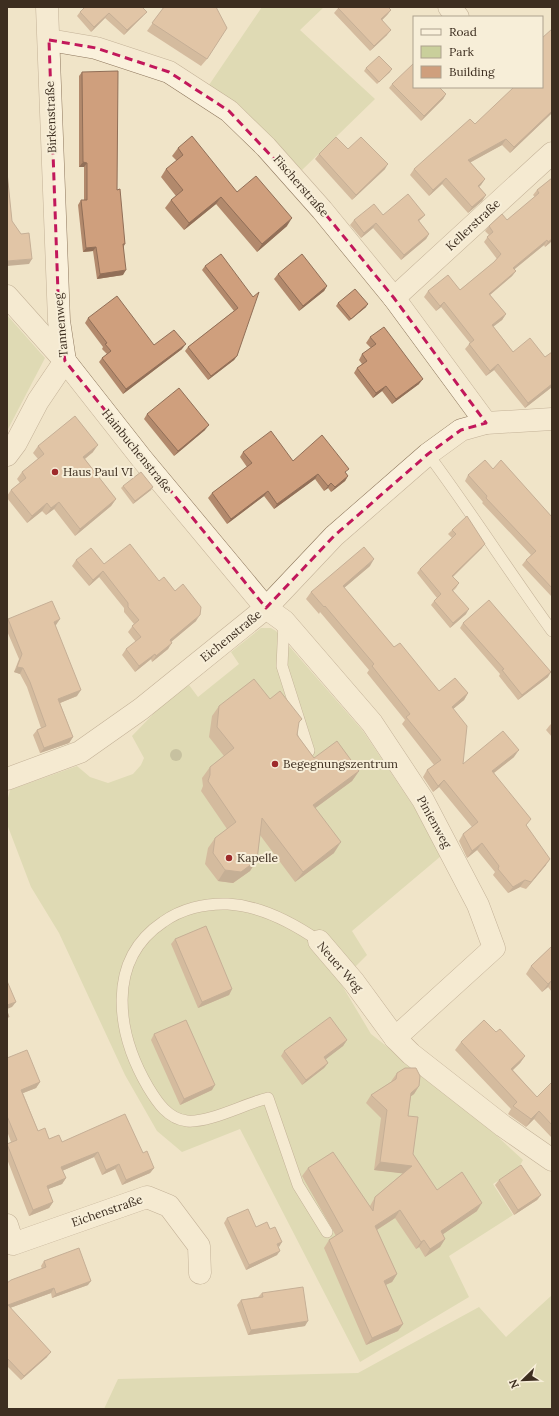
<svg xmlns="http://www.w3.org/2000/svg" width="559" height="1416" font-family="Lora,serif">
<rect width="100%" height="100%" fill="#f0e4c8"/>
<g fill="#c9cf9b">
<path d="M262 7H324L300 30 375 99 302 170 209 85Z"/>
<path d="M7 315 45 358 7 431Z"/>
<path d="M261 628H271L276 631 363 731 416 810 441 856 352 931 367 955 340 982 371 1034 473 1114 523 1160 519 1167 493 1184 513 1215 449 1256 469 1297 360 1362 240 1129 182 1152 157 1131 125 1075 59 933 31 887 7 824V802L10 790 77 766 90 777 108 783 133 774 141 765 144 758 132 736 161 706 189 685 198 697 239 664 231 652Z"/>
<path d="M552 1295V1409H104L118 1379 358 1373 479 1307 506 1337Z"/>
</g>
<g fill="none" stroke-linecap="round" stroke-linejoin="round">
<g stroke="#8d765c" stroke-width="12">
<g id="lane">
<path d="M428 454C471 512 510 573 552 631"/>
<path d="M284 622 282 666 309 751"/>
<path d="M319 941C293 923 261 906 228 904 205 903 181 909 163 922 105 961 117 1034 148 1087 157 1102 168 1119 187 1121 209 1123 244 1104 268 1098L298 1185 327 1232"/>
</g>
</g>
<g stroke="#8d765c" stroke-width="23">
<g id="street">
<path d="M449 7 458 17"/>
<path d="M49 40 96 48 169 72 229 111 266 147 322 210 394 298 486 423"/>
<path d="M7 296 65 361 142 459 266 608 284 621 372 723 423 800 478 905 494 948 395 1038"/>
<path d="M394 298 552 153"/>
<path d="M7 455 16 443 38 401 65 361 59 321 47 7"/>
<path d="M7 779 80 752 141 709 266 608 334 536 428 454 461 430 486 423 552 419"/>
<path d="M319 941 354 982 395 1038 411 1054 503 1126 552 1160"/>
<path d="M7 1225 13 1244 147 1197 169 1206 199 1246 200 1273"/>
</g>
</g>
<use href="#lane" stroke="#faf1dc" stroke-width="11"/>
<use href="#street" stroke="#faf1dc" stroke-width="22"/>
</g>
<circle fill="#96986f" cx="176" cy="755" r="6"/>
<g fill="#b2896c">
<path d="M84 7H142L143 16 124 35 105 18 91 32 77 16 80 12 85 8Z"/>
<path d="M164 7 207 59 201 66 147 31Z"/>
<path d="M339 7 391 10 387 15 382 20 387 35 370 51 334 13Z"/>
<path d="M552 29V113L510 153 502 145 470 162 485 179 479 187 486 195 482 201 468 213 442 184 429 196 410 175 414 169 475 124 542 87Z"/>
<path d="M366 68 390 72 377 84 364 71Z"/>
<path d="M82 72 117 190 125 244 124 246 123 275 97 279 93 251 83 252 78 205 81 200H84V167H79V76Z"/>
<path d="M392 84 446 94 443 99 421 121 389 88Z"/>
<path d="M178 148 237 192 287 226 257 252 216 204 184 230 165 208 171 200 176 196 161 177 166 169 177 161 172 156Z"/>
<path d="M348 149 385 169 352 200 315 159 319 154Z"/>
<path d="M552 178V241L545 247 544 245 514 269 516 271 512 276 490 295 506 314 502 320 493 326 513 352 545 357 552 352V387L525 408 494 370 486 376 465 349 470 343 441 307 436 311 424 297 428 291 460 290 494 262 497 259 484 242 489 235 485 231 489 226 507 220 535 197 533 195 537 190Z"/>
<path d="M383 215H425L419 221 429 234 426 239 401 260 373 228 361 238 350 225 354 220Z"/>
<path d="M205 266 253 297 237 356 234 360 208 380 185 351 188 347 234 311 202 270Z"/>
<path d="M278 274 327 286 324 291 299 311 274 279Z"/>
<path d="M338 303 366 307 349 321 336 306Z"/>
<path d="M88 318 154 345 182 349 123 394 99 362 102 358 107 354 102 349 103 347 85 323Z"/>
<path d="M370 337 419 384 392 404 382 391 373 398 354 373 357 368 362 364 359 360 362 354 371 348 366 343Z"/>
<path d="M147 414 205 430 174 456 144 419Z"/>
<path d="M38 446 93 452 85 459 116 499 111 506 75 536 54 509 46 515 42 511 27 523 7 498V496L11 490 20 483 17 479 22 472 38 459 33 453Z"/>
<path d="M243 452 293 461 346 473 348 476 345 481 331 492 328 488 324 491 315 479 274 509 264 496 227 524 208 498 212 493 247 467 240 457Z"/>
<path d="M468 475 552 538V597L522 565 526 560 531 555 482 503 483 502 465 481Z"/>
<path d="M123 486 151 490 133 504 121 488Z"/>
<path d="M452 530 482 548 453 577 459 583 456 588 453 591 466 614 450 628 431 605 434 601 437 598 417 573 420 569 452 538 448 534Z"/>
<path d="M76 560 104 564 159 581 196 621 171 642 168 649 152 662 151 659 135 672 122 655 126 649 136 642 128 632 134 624 124 612V608L99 577 89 586 72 566Z"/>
<path d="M370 566 344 588 394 647 439 691 468 693 464 700 453 709 463 764 514 757 494 773 527 826 546 865 526 889 520 887 508 893 493 875 495 872 477 850 467 858 459 841 463 834 472 827 439 787 433 792 423 777 427 770 434 765 402 724 405 720 367 673 369 670 320 612 319 614 306 599 311 592Z"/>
<path d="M8 619 56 625H55L77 696 60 703 73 737 69 743 40 753 33 735 37 730 41 728 27 687 20 674 14 672 19 659 7 631V620Z"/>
<path d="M463 623 548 677 518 700 499 676 500 674 460 628Z"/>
<path d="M270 699 302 719 298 724 297 735 314 758 359 771 352 781 315 808 334 853 295 882 260 835 257 860 250 871 233 883 218 881 205 864 208 848 215 838 227 829 201 791 203 786 202 778 210 767 224 756 209 737 212 716 219 706Z"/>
<path d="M552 723V737L546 730 550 725Z"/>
<path d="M175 939 232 989 229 995 198 1008 171 944Z"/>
<path d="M552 946V992L548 987 542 992 526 974 531 966Z"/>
<path d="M496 1032 525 1056 520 1063 513 1070 537 1097 552 1082V1136L551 1137 534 1119 526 1127 508 1114 511 1109 455 1050 461 1042Z"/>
<path d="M154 1034 212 1090 180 1105 151 1040Z"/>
<path d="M347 1040 343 1046 325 1059 328 1063 324 1068 302 1085 281 1056 284 1051Z"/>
<path d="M7 1058 40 1082 36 1088 23 1093 38 1131 49 1139 62 1142 143 1153 154 1168 150 1173 122 1185 115 1169 102 1175 94 1157 62 1171 66 1178 62 1184 48 1189 53 1202 49 1208 29 1216 7 1159V1144L11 1142 7 1131Z"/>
<path d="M397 1073 419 1086 414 1094 411 1096 408 1116 413 1154 437 1190 477 1211 443 1234 445 1239 440 1247 425 1257 419 1247 416 1249 395 1218 377 1230 397 1274 392 1282 386 1285 403 1324 398 1331 366 1345 324 1248 329 1240 336 1236 302 1176 308 1168 370 1206 375 1197 403 1173 374 1170 381 1118 366 1103 371 1095 391 1082 392 1080Z"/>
<path d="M499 1180 541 1195 537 1200 514 1215 495 1185Z"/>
<path d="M227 1218 256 1227 279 1247 277 1255 246 1270 224 1223Z"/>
<path d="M44 1261 88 1285 52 1298 51 1293 10 1308 47 1357 21 1380 7 1366V1283L42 1269 41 1266Z"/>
<path d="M262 1293 305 1326 248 1335 237 1305 241 1300 258 1297Z"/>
</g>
<g fill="#916f58">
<path d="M391 10 387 15 377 25 381 19Z"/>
<path d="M147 12 124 35 127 30Z"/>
<path d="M109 13 105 18 91 32 94 27Z"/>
<path d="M391 30 387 35 370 51 374 46Z"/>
<path d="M392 69 390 72 377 84Z"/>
<path d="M446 94 443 99 421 121 424 116Z"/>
<path d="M552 111V113L510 153 514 147Z"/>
<path d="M506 139 502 145 464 166 468 160Z"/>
<path d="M83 162 87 163 84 167H79Z"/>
<path d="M388 164 385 169 352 200 356 195Z"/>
<path d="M446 178 442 184 429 196 433 190Z"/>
<path d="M485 179 481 185 474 192 478 186Z"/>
<path d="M486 195 482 201 468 213 472 207Z"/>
<path d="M221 197 216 204 184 230 189 223Z"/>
<path d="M425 215 421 219 414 225 418 220Z"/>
<path d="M292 218 287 226 257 252 262 244Z"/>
<path d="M376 223 373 228 361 238 364 233Z"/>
<path d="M429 234 426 239 401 260 404 255Z"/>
<path d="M552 239V241L545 247 548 242Z"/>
<path d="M547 240 544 245 510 273 513 268Z"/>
<path d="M96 247 93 251 83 252 86 248Z"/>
<path d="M32 259 29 264 7 266V261Z"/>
<path d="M126 270 123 275 97 279 100 274Z"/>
<path d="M516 271 512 276 485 299 489 294Z"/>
<path d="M327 286 324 291 299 311 303 306Z"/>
<path d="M444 302 441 307 436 311 440 306Z"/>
<path d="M368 304 366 307 349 321 351 319Z"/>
<path d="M506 314 502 320 489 330 492 325Z"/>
<path d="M186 344 182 349 123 394 126 389Z"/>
<path d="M237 356 234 360 208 380 211 376Z"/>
<path d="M498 364 494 370 486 376 490 371Z"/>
<path d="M423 379 419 384 392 404 396 399Z"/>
<path d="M552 384V387L525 408 528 403Z"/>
<path d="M386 386 382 391 373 398 376 393Z"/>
<path d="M209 425 205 430 174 456 178 451Z"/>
<path d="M98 445 93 452 78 464 83 457Z"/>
<path d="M318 474 315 479 274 509 277 504Z"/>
<path d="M348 476 345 481 331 492 335 487Z"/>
<path d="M331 483 328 488 324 491 328 486Z"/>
<path d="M153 487 151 490 133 504 135 501Z"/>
<path d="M268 491 264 496 227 524 231 519Z"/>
<path d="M116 499 111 506 75 536 80 529Z"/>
<path d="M59 502 54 509 46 515 51 508Z"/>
<path d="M47 503 42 511 27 523 32 516Z"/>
<path d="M485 544 482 548 449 580 452 576Z"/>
<path d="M374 559 370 566 338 593 343 586Z"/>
<path d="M103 571 99 577 89 586 93 580Z"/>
<path d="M469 609 466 614 450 628 453 623Z"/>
<path d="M200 615 196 621 166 646 170 640Z"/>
<path d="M60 619 56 625 50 627 54 622Z"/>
<path d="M172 643 168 649 152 662 156 656Z"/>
<path d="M155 654 151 659 135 672 139 666Z"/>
<path d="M17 667 23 668 20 674 14 672Z"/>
<path d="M551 672 548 677 518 700 522 695Z"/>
<path d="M81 690 77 696 55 705 58 699Z"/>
<path d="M468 693 464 700 447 714 452 707Z"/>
<path d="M73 737 69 743 40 753 44 748Z"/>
<path d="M519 750 514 757 487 778 492 771Z"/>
<path d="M359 771 352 781 306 815 313 805Z"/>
<path d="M444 780 439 787 433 792 438 786Z"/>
<path d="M341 842 334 853 295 882 303 872Z"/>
<path d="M482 843 477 850 467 858 472 851Z"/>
<path d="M550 859 546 865 526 889 531 882Z"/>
<path d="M257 860 250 871 233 883 218 881 225 870Z"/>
<path d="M525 880 520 887 508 893 513 887Z"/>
<path d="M552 980 548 987 542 992 548 984Z"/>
<path d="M232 989 229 995 198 1008 202 1002Z"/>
<path d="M16 1002 12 1007 7 1009V1005Z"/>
<path d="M347 1040 343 1046 321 1063 324 1057Z"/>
<path d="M525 1056 520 1063 506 1076 511 1069Z"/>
<path d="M328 1063 324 1068 302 1085 306 1080Z"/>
<path d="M40 1082 36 1088 18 1095 21 1090Z"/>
<path d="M215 1085 212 1090 180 1105 184 1099Z"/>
<path d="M419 1086 414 1094 406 1100 411 1093Z"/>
<path d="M539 1111 534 1119 526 1127 531 1119Z"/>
<path d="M98 1152 94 1157 57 1173 61 1167Z"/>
<path d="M380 1162 412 1166 407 1174 374 1170Z"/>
<path d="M119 1164 115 1169 102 1175 106 1170Z"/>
<path d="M154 1168 150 1173 122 1185 126 1180Z"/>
<path d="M66 1178 62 1184 43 1191 47 1186Z"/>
<path d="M541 1195 537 1200 514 1215 518 1210Z"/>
<path d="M53 1202 49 1208 29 1216 33 1210Z"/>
<path d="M482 1203 477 1211 436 1239 441 1231Z"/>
<path d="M400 1210 395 1218 370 1234 375 1226Z"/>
<path d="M445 1239 440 1247 425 1257 430 1249Z"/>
<path d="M424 1240 419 1247 416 1249 421 1242Z"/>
<path d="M282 1242 279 1247 277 1244Z"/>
<path d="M280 1251 277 1255 246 1270 249 1265Z"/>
<path d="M397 1274 392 1282 378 1288 384 1281Z"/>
<path d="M91 1281 88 1285 52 1298 56 1294Z"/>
<path d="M54 1288 51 1293 7 1309 8 1305Z"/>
<path d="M308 1321 305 1326 248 1335 251 1330Z"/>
<path d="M403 1324 398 1331 366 1345 372 1338Z"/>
<path d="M51 1352 47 1357 21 1380 24 1376Z"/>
</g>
<g fill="#cf9f7d" stroke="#916f58">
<path d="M85 7H142L147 12 127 30 109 13 94 27 80 12Z"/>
<path d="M164 7H216L227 28 207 59 152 23Z"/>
<path d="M339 7H388L391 10 381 19 391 30 374 46 338 8Z"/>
<path d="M552 29V111L514 147 506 139 468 160 485 179 478 186 486 195 472 207 446 178 433 190 414 169 470 119 475 124 514 87H542V38Z"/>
<path d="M379 56 392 69 379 82 366 68Z"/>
<path d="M414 63V87H439L446 94 424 116 392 84Z"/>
<path d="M118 71 117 190 120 189 125 244H123L126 270 100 274 96 247 86 248 81 200H87V163L83 162 82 72Z"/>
<path d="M192 136 237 192 256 176 292 218 262 244 221 197 189 223 171 200 183 190 166 169 183 155 178 148Z"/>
<path d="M336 137 348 149 361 137 388 164 356 195 319 154Z"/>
<path d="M7 172 12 221 21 234 29 233 32 259 7 261Z"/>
<path d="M552 178V239L548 242 547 240 513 268 516 271 489 294 506 314 492 325 513 352 530 338 545 357 552 352V384L528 403 498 364 490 371 469 344 474 340 444 302 440 306 428 291 448 275 460 290 494 262 501 254 487 237 493 232 489 226 502 214 507 220 539 193 537 190Z"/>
<path d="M408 194 425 215 418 220 429 234 404 255 376 223 364 233 354 220 374 204 383 215Z"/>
<path d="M221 254 253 297 259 292 237 356 211 376 188 347 238 308 205 266Z"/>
<path d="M302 254 327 286 303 306 278 274Z"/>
<path d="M355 289 368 304 351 319 338 303Z"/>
<path d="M117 296 154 345 174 330 186 344 126 389 102 358 111 351 105 344 107 343 88 318Z"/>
<path d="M384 327 423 379 396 399 386 386 376 393 357 368 367 361 362 354 376 344 370 337Z"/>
<path d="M179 388 209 425 178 451 147 414Z"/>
<path d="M75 416 98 445 83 457 116 499 80 529 59 502 51 508 47 503 32 516 11 490 26 478 22 472 44 454 38 446Z"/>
<path d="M271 431 293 461 322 435 349 469 345 472 348 476 335 487 331 483 328 486 318 474 277 504 268 491 231 519 212 493 252 463 243 452Z"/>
<path d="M485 460 493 469 501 460 552 517V535L551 537 552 538V588L526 560 536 551 486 498 487 496 468 475Z"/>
<path d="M141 472 153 487 135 501 123 486Z"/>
<path d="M467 516 485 544 452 576 459 583 452 590 469 609 453 623 434 601 441 594 420 569 456 534 452 530Z"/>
<path d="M130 544 159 581 164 577 175 591 183 584 201 607 200 615 170 640 172 643 156 656 155 654 139 666 126 649 141 637 132 626 139 620 128 607V603L103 571 93 580 76 560 91 548 104 564Z"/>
<path d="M364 547 374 559 343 586 394 647 400 643 439 691 455 678 468 693 452 707 467 726 463 764 503 731 519 750 492 771 531 819 526 825 550 859 531 882 525 880 513 887 498 869 499 866 482 843 472 851 463 834 478 822 444 780 438 786 427 770 441 760 406 717 410 714 372 666 374 664 325 606 324 607 311 592Z"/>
<path d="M489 600 551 672 522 695 502 670 504 669 463 623Z"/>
<path d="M52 601 60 619 54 622 81 690 58 699 73 737 44 748 37 730 46 726 30 682 23 668 17 667 22 654 8 619Z"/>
<path d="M254 679 270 699 280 691 302 719 299 722 297 735 314 758 337 741 359 771 313 805 341 842 303 872 262 818 257 860 241 872 225 870 213 853 215 838 236 822 208 781 210 775V767L234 748 217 727 219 706Z"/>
<path d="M206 926 232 989 202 1002 175 939Z"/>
<path d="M552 946V980L548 984 531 966Z"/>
<path d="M7 981 16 1002 7 1005Z"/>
<path d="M7 1011 9 1017H7Z"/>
<path d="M330 1017 347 1040 324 1057 328 1063 306 1080 284 1051Z"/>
<path d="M186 1020 215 1085 184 1099 154 1034Z"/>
<path d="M484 1020 496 1032 500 1029 525 1056 511 1069 537 1097 552 1082V1125L539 1111 531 1119 513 1106 517 1102 461 1042Z"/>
<path d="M27 1050 40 1082 21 1090 38 1131 45 1128 49 1139 59 1135 62 1142 125 1114 143 1153 147 1151 154 1168 126 1180 119 1164 106 1170 98 1152 61 1167 66 1178 47 1186 53 1202 33 1210 7 1144 17 1140 7 1116V1058Z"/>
<path d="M405 1068H416L420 1076 419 1086 411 1093 408 1116 418 1117 413 1154 437 1190 462 1172 482 1203 441 1231 445 1239 430 1249 424 1240 421 1242 400 1210 375 1226 397 1274 384 1281 403 1324 372 1338 329 1240 343 1231 308 1168 333 1152 373 1211 375 1197 412 1166 380 1162 387 1110 371 1095 396 1079 397 1073Z"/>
<path d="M521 1165 541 1195 518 1210 499 1180Z"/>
<path d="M248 1209 256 1227 267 1222 270 1229 275 1227 282 1242 277 1244 280 1251 249 1265 227 1218Z"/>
<path d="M79 1248 91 1281 56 1294 54 1288 8 1305 51 1352 24 1376 7 1358V1283L11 1280 46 1267 44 1261Z"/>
<path d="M303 1287 308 1321 251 1330 241 1300 263 1297 262 1293Z"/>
</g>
<path d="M0 0H559V1416H0ZM49 40 96 48 169 72 229 111 322 210 394 298 486 423 461 430 428 454 334 536 266 608 65 361 59 321Z" fill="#f0e4c8" fill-opacity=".55" fill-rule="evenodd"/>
<path fill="none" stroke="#c2185b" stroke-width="3" stroke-dasharray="8 5" stroke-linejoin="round" d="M49 40 96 48 169 72 229 111 322 210 394 298 486 423 461 430 428 454 334 536 266 608 65 361 59 321Z"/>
<g fill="#9e2a2b" stroke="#f7eed8" stroke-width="1.5">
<circle cx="55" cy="472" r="4"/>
<circle cx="275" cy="764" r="4"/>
<circle cx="229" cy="858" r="4"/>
</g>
<g text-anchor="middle" stroke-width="4" stroke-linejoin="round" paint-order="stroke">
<g font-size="12" fill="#3d2e20" stroke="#f7eed8">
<text transform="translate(51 117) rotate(-92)" y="4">Birkenstraße</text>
<text transform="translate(301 186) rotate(49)" y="4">Fischerstraße</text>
<text transform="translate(473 225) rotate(-43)" y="4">Kellerstraße</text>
<text transform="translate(61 325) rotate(-95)" y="4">Tannenweg</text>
<text transform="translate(137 451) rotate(51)" y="4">Hainbuchenstraße</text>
<text transform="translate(231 636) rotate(-39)" y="4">Eichenstraße</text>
<text transform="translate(434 822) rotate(61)" y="4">Pinienweg</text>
<text transform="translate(340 967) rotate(49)" y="4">Neuer Weg</text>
<text transform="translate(107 1211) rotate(-19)" y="4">Eichenstraße</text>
</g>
<g font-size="12" fill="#3d2e20" stroke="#f7eed8" text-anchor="start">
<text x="63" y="476">Haus Paul VI</text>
<text x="283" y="768">Begegnungszentrum</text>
<text x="237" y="862">Kapelle</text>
</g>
</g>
<rect width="559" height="1416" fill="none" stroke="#3d2e20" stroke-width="16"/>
<rect x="413" y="16" width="130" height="72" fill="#f7eed8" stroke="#ada18e"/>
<rect x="421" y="29" width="20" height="6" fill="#faf1dc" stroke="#ada18e"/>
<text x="449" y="36" font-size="12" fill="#3d2e20">Road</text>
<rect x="421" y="46" width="20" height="12" fill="#c9cf9b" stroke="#ada18e"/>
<text x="449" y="56" font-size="12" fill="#3d2e20">Park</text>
<rect x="421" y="66" width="20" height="12" fill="#cf9f7d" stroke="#ada18e"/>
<text x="449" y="76" font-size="12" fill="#3d2e20">Building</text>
<g transform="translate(523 1380) rotate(247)" stroke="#f7eed8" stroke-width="3" paint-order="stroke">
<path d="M0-3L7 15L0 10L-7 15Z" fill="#3d2e20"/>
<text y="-6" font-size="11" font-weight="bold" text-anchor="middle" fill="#3d2e20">N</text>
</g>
</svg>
